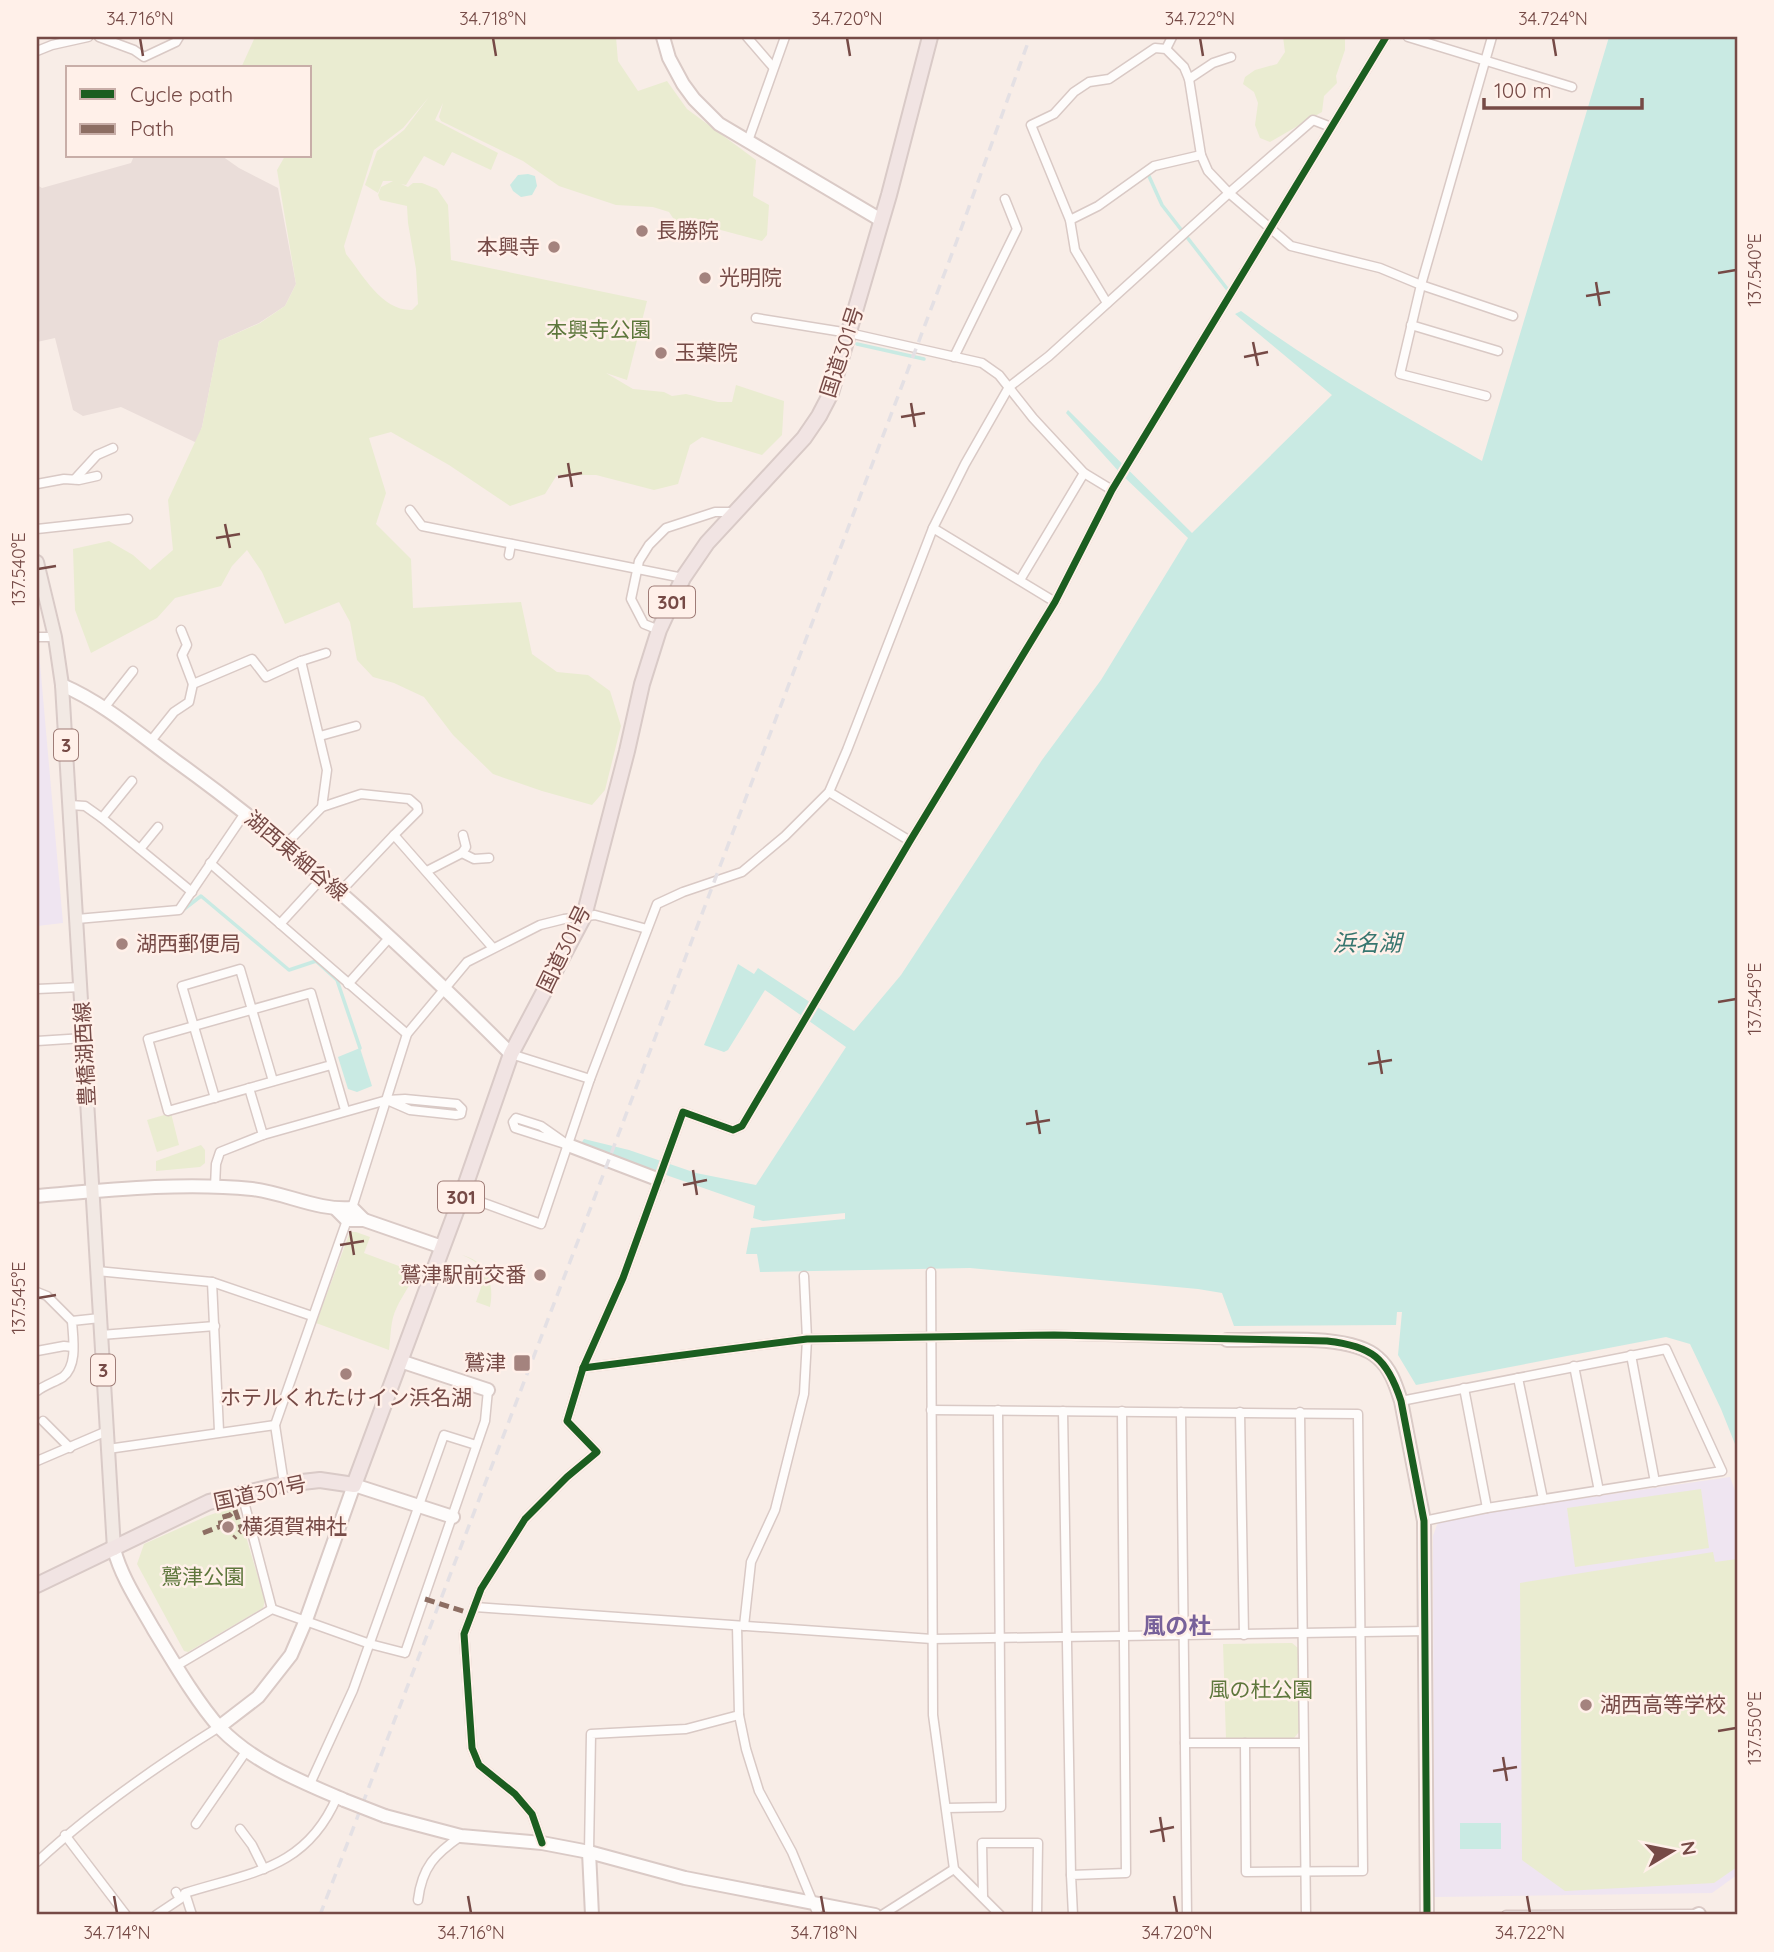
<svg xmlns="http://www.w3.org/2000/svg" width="1774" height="1952" font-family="Quicksand,'Noto Sans JP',sans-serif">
<rect width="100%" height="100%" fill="#f8ede7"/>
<path fill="#eaddd9" d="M134 156H222L239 168 278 188 296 284 285 306 259 323 219 341 202 427 197 443 121 407 83 416 73 410 55 338 37 342V185L42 188 131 163Z"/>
<g fill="#efe5f1">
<path d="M37 652H39L63 923 37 926Z"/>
<path d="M1730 1477 1737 1496V1875L1712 1893 1434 1897 1433 1536 1439 1519Z"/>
</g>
<g fill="#eaecd1" fill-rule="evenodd">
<path d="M255 37H616L618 61 638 91 667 81 687 109 756 160 753 196 769 205 767 235 762 241 702 225 677 224 669 212 653 207 616 205 559 186 523 161 441 121 439 117 443 103 435 120 498 153 491 170 452 152 444 166 424 156 406 185 401 184 408 187 413 183H422L437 189 448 205 451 260 647 301 627 380 606 373 633 389 664 392 672 396 686 394 718 402H732L736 385 784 401 782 435 762 455 702 437 690 445 678 484 654 490 596 475H557L545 494 510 506 449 465 391 432 369 438 386 493 376 524 411 559 413 608 521 602 532 654 557 672 588 675 610 691 621 726 605 790 592 805 542 791 493 774 453 735 424 697 394 683 373 677 357 660 350 622 339 602 285 624 262 572 247 550 232 566 221 586 175 598 157 618 91 653 75 610 73 549 109 541 133 555 150 570 173 550 168 500 202 427 219 341 260 323 285 306 296 284 277 170 285 156H310V68H241ZM429 97 404 130 377 151 365 185 378 193 383 181H393L381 187 378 195 380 200 407 206 408 223 416 269 418 304 412 310C382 311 363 275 346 254L344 246 374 150 403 128Z"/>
<path d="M1283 37H1345V50L1336 76 1337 83 1324 96 1322 112 1270 142 1260 138 1255 125 1258 103 1254 92 1243 84 1245 77 1255 70 1277 64 1285 52Z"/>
<path d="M171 1113 179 1145 157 1152 147 1120Z"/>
<path d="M201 1145 205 1150V1163L200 1167 156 1171V1161Z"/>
<path d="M350 1232H356L370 1237 364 1253 415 1272C411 1285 403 1294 397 1307 390 1320 391 1336 389 1350L316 1323Z"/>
<path d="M462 1255C486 1261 495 1282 490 1307L476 1302C485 1277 490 1266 462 1255Z"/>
<path d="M1701 1489 1709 1548 1575 1567 1567 1508Z"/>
<path d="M237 1506 265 1601 263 1608 188 1652 184 1651 137 1564 144 1544 207 1516Z"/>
<path d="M1713 1552 1715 1562 1737 1559V1867L1714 1883 1565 1891 1522 1860 1520 1583Z"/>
<path d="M1292 1643 1298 1648 1299 1732 1294 1738 1226 1740 1223 1644Z"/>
</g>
<g fill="#c9eae3">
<path d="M1609 37H1737V1449L1721 1409 1690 1344 1666 1337 1416 1385 1398 1355 1402 1312H1397L1396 1325 1234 1326 1222 1293 1198 1289 970 1268 760 1272 757 1254H746L751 1228 845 1219V1213L763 1221 753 1218 755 1206 580 1145 584 1139 629 1150 696 1173 756 1185 846 1047 765 990 728 1050 724 1052 704 1045 738 964 754 974 758 968 854 1031 901 975 1042 760 1101 680 1188 538 1121 474 1066 413 1068 410 1192 533 1332 395 1235 314 1241 311C1318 368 1400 413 1482 461Z"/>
<path d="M528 174 535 176 537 186 532 195 521 197 513 191 510 185 518 175Z"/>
<path d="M360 1048 372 1086 357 1092 348 1089 338 1057Z"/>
<rect x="1460" y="1823" width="41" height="26"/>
</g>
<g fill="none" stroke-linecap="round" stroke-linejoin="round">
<g stroke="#c9eae3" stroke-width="3.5">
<path d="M1148 174 1162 205 1228 290"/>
<path d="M857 344 924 359"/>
<path d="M183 910 201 896 289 970 316 961 337 980 360 1048"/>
</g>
<g stroke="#d9c9c5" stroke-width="11">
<g id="street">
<path d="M99 37 134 50 144 57 176 42 179 37"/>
<path d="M747 37 773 67"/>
<path d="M1408 37 1572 87"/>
<path d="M1166 49 1172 37"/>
<path d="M37 51 52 45 88 37"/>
<path d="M1189 79 1213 63 1231 57"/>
<path d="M748 141 785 37"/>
<path d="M1070 220 1098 206 1154 166 1201 155"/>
<path d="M1107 303 1075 250 1070 220 1031 125 1054 114 1074 92 1089 82 1109 79 1155 48 1166 49 1184 67 1189 79 1201 155 1208 171 1229 193 1291 246 1380 268 1421 285 1513 316"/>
<path d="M756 318 849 333 982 363 999 375 1033 418 1084 473 1112 490"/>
<path d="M1411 325 1498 351"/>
<path d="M954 357 1017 229 1005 199"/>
<path d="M1486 396 1400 374 1421 285 1492 37"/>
<path d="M75 479 97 455 113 448"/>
<path d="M37 484 64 479 79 480 97 476"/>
<path d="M410 510 422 526 683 578"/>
<path d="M933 528 1055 602"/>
<path d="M37 529 128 519"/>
<path d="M509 555 511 544"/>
<path d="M1020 580 1084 473"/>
<path d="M181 630 187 645 182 655 193 684"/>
<path d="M659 630 644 624 631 599 639 561 649 545 666 528 715 512H734"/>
<path d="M37 637H55"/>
<path d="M301 661 326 653"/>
<path d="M104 708 133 671"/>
<path d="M320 736 356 726"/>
<path d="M150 742 174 712 189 702 193 684 252 659 266 677 301 661 327 770 322 807"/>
<path d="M829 792 910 841"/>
<path d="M70 805 85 806 102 818 192 892"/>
<path d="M102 818 132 781"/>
<path d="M286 844 322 807 361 794 409 799 417 806 418 811 394 835"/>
<path d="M140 849 158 827"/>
<path d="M462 853 466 847 463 835"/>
<path d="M210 863 407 1034"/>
<path d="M427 871 462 853 474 859 489 858"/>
<path d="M340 892 394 835 493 948"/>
<path d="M77 919 179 910 245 813"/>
<path d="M280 924 323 877"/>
<path d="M348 984 390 937"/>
<path d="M37 989 81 987"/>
<path d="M37 1041 84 1038"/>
<path d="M511 1054 590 1079"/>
<path d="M331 1065 168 1111 148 1039 311 993 345 1110"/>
<path d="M249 1088 263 1135"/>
<path d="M215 1098 182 986 240 969 273 1081"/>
<path d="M516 1118 541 1126 568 1145 515 1128 513 1122Z"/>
<path d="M215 1187 216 1164 220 1152 263 1135 387 1100 405 1099 457 1104 462 1109 461 1114 456 1115 410 1110 387 1100"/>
<path d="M462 1195 541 1224 590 1079 657 904 683 892 742 872 785 836 829 792 847 750 933 528 965 464 1009 387 1049 356 1229 193 1313 120 1331 127"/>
<path d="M352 1208 407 1034 467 962 540 925 564 919 595 915 647 929"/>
<path d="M97 1271 212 1282 312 1316"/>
<path d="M931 1272 933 1715 954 1869 1000 1915"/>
<path d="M212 1282 219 1431"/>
<path d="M37 1292 47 1296 72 1321"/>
<path d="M101 1335 215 1326"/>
<path d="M37 1351 64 1346 73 1347"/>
<path d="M1631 1355 1655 1482"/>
<path d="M1574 1366 1599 1491"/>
<path d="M583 1368 807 1339 1054 1335 1227 1340"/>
<path d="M1518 1378 1543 1499"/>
<path d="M1464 1388 1487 1508"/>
<path d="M37 1391C45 1385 55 1382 63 1377 78 1365 73 1338 72 1321L100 1318"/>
<path d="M1401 1401 1666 1349 1722 1471 1487 1508 1424 1521"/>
<path d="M931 1410 1358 1414 1363 1871 1246 1872 1245 1743"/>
<path d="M1063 1411 1071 1875"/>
<path d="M1181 1412 1187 1915"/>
<path d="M1240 1412 1244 1635"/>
<path d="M1300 1412 1306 1915"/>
<path d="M43 1421 70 1448"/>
<path d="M108 1449 275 1425"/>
<path d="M37 1461 107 1431"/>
<path d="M284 1484 275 1425 347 1220"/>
<path d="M242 1494 272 1609"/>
<path d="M475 1607 932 1639 1426 1631"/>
<path d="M737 1626 739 1715 746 1749 759 1791 792 1852 818 1915"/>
<path d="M744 1626 751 1562 775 1510 804 1394 807 1339 804 1276"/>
<path d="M176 1666 272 1609 370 1644 405 1653 485 1421 488 1390"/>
<path d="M1185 1743H1303"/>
<path d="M309 1786 353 1690 444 1435 476 1445"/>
<path d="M946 1808 1001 1807 998 1410"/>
<path d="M196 1824 247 1750"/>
<path d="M240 1829 252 1845 264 1869"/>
<path d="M65 1835 126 1915"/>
<path d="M542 1843 532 1814 515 1794 479 1765 472 1748 464 1634 481 1589 525 1519 567 1477 597 1452 567 1421 583 1368 623 1278 683 1112 733 1130 742 1126 910 841 1055 602 1112 490 1386 37"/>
<path d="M589 1852 591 1734 686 1729 739 1715"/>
<path d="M37 1862C93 1810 155 1767 219 1727"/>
<path d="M983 1897 982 1843H1038L1037 1915"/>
<path d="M418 1900C422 1867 435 1854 461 1836"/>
<path d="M156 1915 180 1899 176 1892"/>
<path d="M192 1915 185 1893C252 1872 306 1869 337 1797"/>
<path d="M882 1915 954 1869"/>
<path d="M1073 1915 1071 1875 1126 1873 1122 1411"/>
<path d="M1506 1915 1699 1914"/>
</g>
</g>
<g stroke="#dacac6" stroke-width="16">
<g id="secondary">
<path d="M663 37 669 58 683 84 694 99 719 124 881 220"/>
<path d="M62 685C104 703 139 734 176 761 297 848 406 949 511 1054"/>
<path d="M568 1145 657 1179"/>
<path d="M37 1196C107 1190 181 1182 252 1189 286 1193 318 1211 352 1208L364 1220"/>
<path d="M336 1209 347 1220H364L442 1247"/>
<path d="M1227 1340C1266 1341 1350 1332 1378 1358 1391 1369 1396 1386 1401 1401L1424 1521 1427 1915"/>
<path d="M400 1361 488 1390"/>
<path d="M114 1549C121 1577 140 1605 154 1630 173 1661 196 1701 220 1728 254 1763 300 1781 344 1800"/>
<path d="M219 1727 258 1697 291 1655 306 1620 354 1485 453 1517"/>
<path d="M385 1816 461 1836 542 1843 589 1852 685 1878 875 1915"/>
<path d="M589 1852 592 1915"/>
<path d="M1697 1915 1699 1914"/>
</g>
</g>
<g stroke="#d9cac7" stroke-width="16">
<path id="primary" d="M37 562 55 637 62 685 114 1549"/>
</g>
<g stroke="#d9cac7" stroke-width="18">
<path id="highway" d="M37 1585 209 1502 284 1484 320 1480 354 1485 462 1195 511 1054 584 916 627 751 642 684 659 630 683 578 707 543 804 438 819 416 831 393 889 195 930 37"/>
</g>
<use href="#street" stroke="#fefcfb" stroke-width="8"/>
<use href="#secondary" stroke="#fefcfb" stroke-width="12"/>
<use href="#primary" stroke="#f2e9e4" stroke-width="12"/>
<use href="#highway" stroke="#f1e4e3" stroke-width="14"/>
<path stroke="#e4e0e4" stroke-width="3.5" stroke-dasharray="10 7" stroke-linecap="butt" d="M320 1915 594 1199 956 243 1030 37"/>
<g stroke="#dacac6" stroke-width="16" stroke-linecap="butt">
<path id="secondary-bridge" d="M344 1800 385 1816"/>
</g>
<use href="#secondary-bridge" stroke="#fefcfb" stroke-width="12"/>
<g stroke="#8d6e63" stroke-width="5" stroke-dasharray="10 5" stroke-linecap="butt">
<path d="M203 1533 221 1526 220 1518 230 1515 235 1510 242 1530 234 1538"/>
<path d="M425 1599 472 1614"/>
</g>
<g stroke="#fff0e9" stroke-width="11">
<g id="cycleway">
<path d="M583 1368 807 1339 1054 1335 1327 1341C1372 1346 1387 1358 1401 1401L1424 1521 1427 1915"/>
<path d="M542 1843 532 1814 515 1794 479 1765 472 1748 464 1634 481 1589 525 1519 567 1477 597 1452 567 1421 583 1368 623 1278 683 1112 733 1130 742 1126 910 841 1055 602 1112 490 1386 37"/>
</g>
</g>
<use href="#cycleway" stroke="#1b5e20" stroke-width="7"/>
</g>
<path fill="none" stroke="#764a46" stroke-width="2.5" d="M140 38 143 56M493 38 496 56M847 38 850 56M1200 38 1203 56M1553 38 1556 56M1718 273 1736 270M1596 282 1600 306M1586 296 1610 292M1253 342 1258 366M1244 357 1268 352M911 403 915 427M901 417 925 413M568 463 572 487M558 477 582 473M225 524 230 548M216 538 240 534M38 569 56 566M1718 1002 1736 999M1378 1050 1382 1074M1368 1064 1392 1060M1036 1110 1040 1134M1026 1124 1050 1120M693 1170 697 1195M683 1185 707 1180M350 1231 354 1255M340 1245 364 1241M38 1298 56 1295M1718 1731 1736 1728M1503 1757 1507 1781M1493 1771 1517 1767M1160 1817 1164 1842M1150 1832 1174 1827M114 1896 117 1913M468 1896 471 1913M821 1896 824 1913M1174 1896 1177 1913M1527 1896 1530 1913"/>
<g fill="#a4837e" stroke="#fff0e9" stroke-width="2.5">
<circle cx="642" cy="231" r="7"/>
<circle cx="554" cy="247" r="7"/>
<circle cx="705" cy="278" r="7"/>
<circle cx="661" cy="353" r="7"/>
<circle cx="122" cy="944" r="7"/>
<circle cx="540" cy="1275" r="7"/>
<rect x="513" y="1354" width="18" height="18" rx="3.5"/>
<circle cx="346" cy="1374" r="7"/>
<circle cx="228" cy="1527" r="7"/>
<circle cx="1586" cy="1705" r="7"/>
</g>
<g text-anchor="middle" stroke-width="5" stroke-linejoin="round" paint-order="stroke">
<g fill="#fff0e9" stroke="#9f7c77" stroke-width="2">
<rect x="649" y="586.5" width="46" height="31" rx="5"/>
<rect x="54" y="729.5" width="24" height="31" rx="5"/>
<rect x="438" y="1181.5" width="46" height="31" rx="5"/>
<rect x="91" y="1354.5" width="24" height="31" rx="5"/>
</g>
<g font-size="19" font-weight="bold" fill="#764a46">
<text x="672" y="609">301</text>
<text x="66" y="752">3</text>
<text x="461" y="1204">301</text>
<text x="103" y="1377">3</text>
</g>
<g font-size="21" fill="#764a46" stroke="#fff0e9" text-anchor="start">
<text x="656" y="238">長勝院</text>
<text x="540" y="254" text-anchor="end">本興寺</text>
<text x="719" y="285">光明院</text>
<text x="675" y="360">玉葉院</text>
<text x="136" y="951">湖西郵便局</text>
<text x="526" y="1282" text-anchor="end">鷲津駅前交番</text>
<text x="506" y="1370" text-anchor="end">鷲津</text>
<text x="346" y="1405" text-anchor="middle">ホテルくれたけイン浜名湖</text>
<text x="242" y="1534">横須賀神社</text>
<text x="1600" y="1712">湖西高等学校</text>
</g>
<g font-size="21" fill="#5e773c" stroke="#fff0e9">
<text x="599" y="337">本興寺公園</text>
<text x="203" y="1584">鷲津公園</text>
<text x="1261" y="1697">風の杜公園</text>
</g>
<g font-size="21" fill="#764a46" stroke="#fff0e9">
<text transform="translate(842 352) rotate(-72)" y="7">国道301号</text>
<text transform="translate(296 856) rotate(40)" y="7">湖西東細谷線</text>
<text transform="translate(564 949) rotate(-64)" y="7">国道301号</text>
<text transform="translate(85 1054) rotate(-93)" y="7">豊橋湖西線</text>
<text transform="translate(260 1493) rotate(-12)" y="7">国道301号</text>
</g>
<g font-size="23" font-style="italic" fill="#37766f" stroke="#fff0e9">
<text x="1367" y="951">浜名湖</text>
</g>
<g font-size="23" font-weight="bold" fill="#77619a" stroke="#fff0e9">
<text x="1177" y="1634">風の杜</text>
</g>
</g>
<rect width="1774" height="1952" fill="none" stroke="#fff0e9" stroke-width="77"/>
<rect x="66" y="66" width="245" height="91" fill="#fff0e9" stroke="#c8aea8" stroke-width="2"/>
<rect x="80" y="89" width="35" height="10" fill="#1b5e20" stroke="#c8aea8" stroke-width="2"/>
<text x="130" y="102" font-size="21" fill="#764a46">Cycle path</text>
<rect x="80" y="124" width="35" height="10" fill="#8d6e63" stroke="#c8aea8" stroke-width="2"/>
<text x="130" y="136" font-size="21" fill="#764a46">Path</text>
<g transform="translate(1672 1851) rotate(80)" stroke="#fff0e9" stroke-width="5" paint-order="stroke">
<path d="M0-5L12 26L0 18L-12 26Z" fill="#764a46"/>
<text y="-10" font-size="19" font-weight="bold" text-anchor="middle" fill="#764a46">N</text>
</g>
<path d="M1484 98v10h158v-10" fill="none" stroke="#764a46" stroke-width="3.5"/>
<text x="1494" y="98" font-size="21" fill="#764a46" stroke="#fff0e9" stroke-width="5" paint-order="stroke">100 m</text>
<rect x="38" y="38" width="1698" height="1875" fill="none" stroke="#764a46" stroke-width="2.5"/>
<g font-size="18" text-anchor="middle" fill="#764a46">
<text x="140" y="25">34.716°N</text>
<text x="493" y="25">34.718°N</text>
<text x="847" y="25">34.720°N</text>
<text x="1200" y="25">34.722°N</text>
<text x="1553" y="25">34.724°N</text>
<text transform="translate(1755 270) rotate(-90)" y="6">137.540°E</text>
<text transform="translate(19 569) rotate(-90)" y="6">137.540°E</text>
<text transform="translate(1755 999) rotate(-90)" y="6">137.545°E</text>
<text transform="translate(19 1298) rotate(-90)" y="6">137.545°E</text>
<text transform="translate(1755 1728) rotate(-90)" y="6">137.550°E</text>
<text x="117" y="1939">34.714°N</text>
<text x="471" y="1939">34.716°N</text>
<text x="824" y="1939">34.718°N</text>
<text x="1177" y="1939">34.720°N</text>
<text x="1530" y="1939">34.722°N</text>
</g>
</svg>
